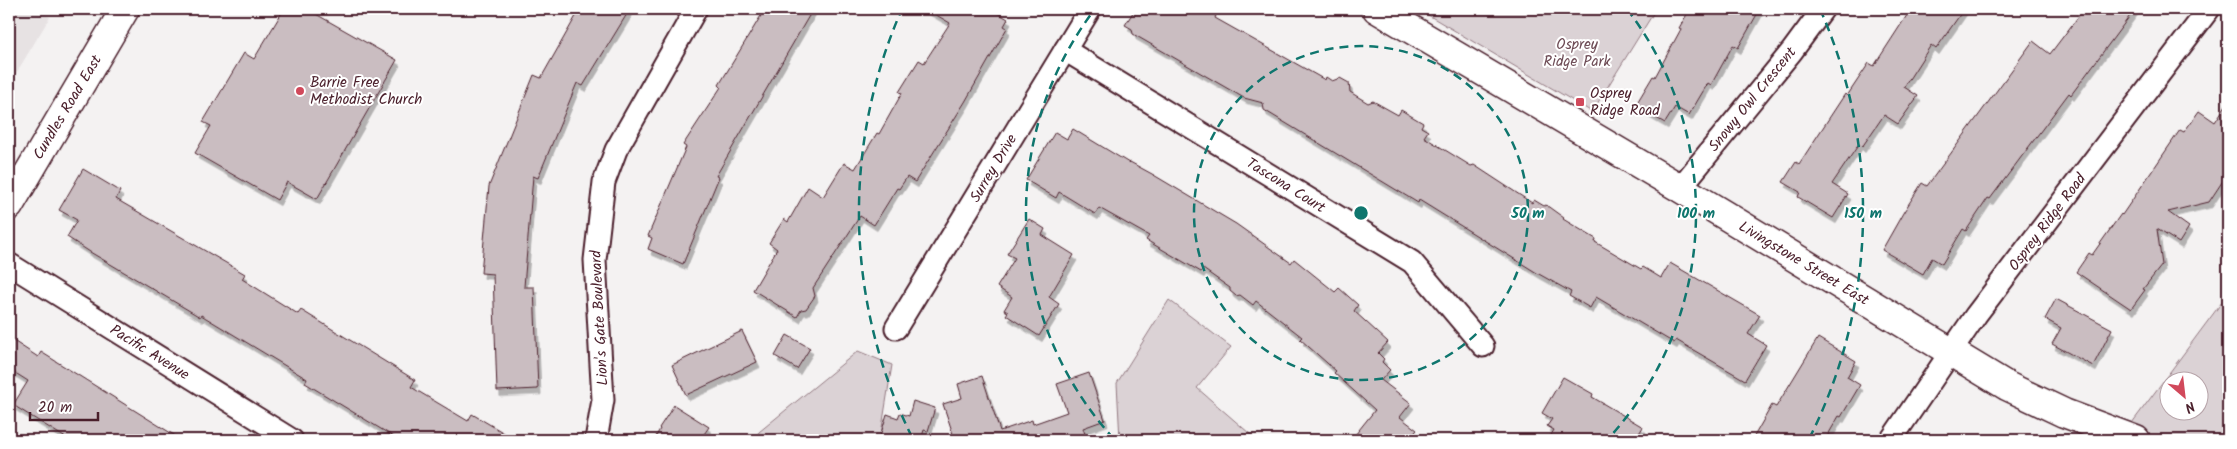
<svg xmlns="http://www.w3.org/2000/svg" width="2237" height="449" font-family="Kalam,sans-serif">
<defs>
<filter id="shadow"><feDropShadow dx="3" dy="5.5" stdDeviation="0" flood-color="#0004"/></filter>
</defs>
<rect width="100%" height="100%" fill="#f4f2f2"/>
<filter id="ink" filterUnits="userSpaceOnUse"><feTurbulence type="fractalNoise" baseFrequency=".02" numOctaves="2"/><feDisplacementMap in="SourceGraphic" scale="10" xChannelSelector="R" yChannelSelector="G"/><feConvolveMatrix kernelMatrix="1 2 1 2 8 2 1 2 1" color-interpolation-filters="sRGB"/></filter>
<g filter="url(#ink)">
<path fill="#e7e2e3" d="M9 9H37L50 17 9 85Z"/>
<g fill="#dbd2d5" stroke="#927880" fill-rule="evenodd">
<path d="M1418 9H1656L1592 112Z"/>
<path d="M2228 294V440H2120L2123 435ZM2170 382H2200V412H2170Z"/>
<path d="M1169 300 1231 347 1197 388 1257 440H1120L1117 383Z"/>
<path d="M858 351 892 365 880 440H754L759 432Z"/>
</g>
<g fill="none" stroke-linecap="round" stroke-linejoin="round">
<path stroke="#8d727a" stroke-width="7" d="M2227 440 2228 439"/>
</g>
<g fill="#cabdc1" stroke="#4a1f2b" filter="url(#shadow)">
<path d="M284 9H307L397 60 317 199 287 182 277 200 195 153 211 126 203 122 244 53 254 59Z"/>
<path d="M580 9H630L583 86 577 83 538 178 533 176 524 287H534L538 389 497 391 493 274 481 273 489 186 534 75 541 78Z"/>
<path d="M765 9H813L716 176 719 177 683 264 648 249 652 238 648 236 686 147 683 145 721 87 719 85Z"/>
<path d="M926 9H991L1008 19 1004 26 1007 28 965 102 915 182 907 177 899 189 897 188 874 225 860 216 813 288 815 296 806 309 801 310 797 317 753 290 777 249 769 243 784 219 788 222 808 187 823 197 844 163 855 169 877 133 879 134 902 93 899 92 919 60 924 63 950 23Z"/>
<path d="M1135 9H1209L1210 12 1216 16 1215 18 1325 80 1326 77 1332 81 1340 78 1349 83 1350 92 1368 103 1373 101 1398 115 1401 110 1423 123 1421 127 1428 131 1424 137 1471 166 1474 165 1532 203 1534 200 1544 206 1546 205 1564 218 1563 219 1596 239 1595 242 1641 269 1643 267 1661 278 1670 263 1760 315 1748 334 1766 345 1745 380 1676 340 1674 343 1596 297 1590 308 1569 296 1571 292 1537 273 1419 200 1418 203 1264 110 1263 103 1244 98 1133 34 1132 29 1125 25Z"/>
<path d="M1690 9H1760L1738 48 1733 45 1711 85 1708 83 1689 115 1675 107 1665 123 1635 106 1653 76 1655 77 1681 29 1679 28Z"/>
<path d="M1911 9H1964L1936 49 1931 45 1904 87 1918 96 1898 124 1884 115 1862 147 1859 144 1832 184 1848 194 1833 218 1798 197 1800 192 1783 182 1796 162 1799 164 1845 94 1847 96 1869 63 1874 66Z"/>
<path d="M2084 9H2135L2071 95 2069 93 1990 199 1988 198 1966 231 1963 229 1942 264 1932 258 1923 274 1882 250 1903 213 1922 183 1927 186 2033 41 2050 54Z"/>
<path d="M2228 102V173L2209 202 2168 212 2189 227 2179 243 2157 229 2162 265 2143 289 2145 290 2131 309 2076 272 2089 253 2092 255 2121 214 2122 215 2180 130 2184 132 2199 111 2215 122Z"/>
<path d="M1073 129 1129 163 1130 162 1152 174 1236 224 1291 263 1294 259 1335 292 1339 288 1358 305 1354 311 1388 342 1378 353 1384 359 1382 362 1390 370 1381 380 1411 403 1400 417 1417 430 1408 440H1351L1375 410 1334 373 1336 371 1300 339 1302 337 1256 301 1253 305 1240 295 1236 296 1230 291V288L1203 269 1201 272 1146 240 1149 236 1099 208 1095 214 1059 192 1056 198 1026 180 1055 132 1067 139Z"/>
<path d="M83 169 120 191 116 199 245 274 242 279 298 314 301 310 415 380 411 387 468 421 472 414 516 440H399L305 383 307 379 201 315 200 317 90 252 67 237 77 220 59 210Z"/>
<path d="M1029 219 1045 229 1042 235 1074 255 1049 297 1059 304 1039 336 1006 315 1008 312 1004 310 1012 297 997 287 1015 258 1007 254Z"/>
<path d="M2056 299 2112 329 2093 366 2052 344 2061 328 2045 319Z"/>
<path d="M742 331 757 362 686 395 672 365Z"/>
<path d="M787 335 810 348 797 369 775 356Z"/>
<path d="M9 338 38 357 41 352 182 440H69L13 405 28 381 9 369Z"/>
<path d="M1818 338 1856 361 1847 377 1860 385 1841 417 1839 416 1825 440H1752L1772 405 1776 407Z"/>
<path d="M1089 373 1105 420 1083 428 1087 440H955L943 404 962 398 958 384 982 376 1000 431 1032 420 1033 424 1067 412 1057 384Z"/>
<path d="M1563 377 1593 394 1592 397 1643 427 1635 440H1548L1554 430 1547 426 1552 419 1542 413Z"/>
<path d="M913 401 935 408 928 431 924 430 921 440H879L887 414 898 418 900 413 909 416Z"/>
<path d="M674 405 709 427 700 440H654L660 429 659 428Z"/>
</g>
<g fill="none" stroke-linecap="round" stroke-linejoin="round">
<g stroke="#4a1f2b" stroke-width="25">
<g id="minor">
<path d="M1065 50 1412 262 1483 346"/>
<path d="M1680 188 1792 51 1823 9"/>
<path d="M9 264 292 440"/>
<path d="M896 328 1090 9"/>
<path d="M596 440 603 400 595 260 604 182 616 150 696 9"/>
<path d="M1891 440 1976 315 2209 9"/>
</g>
</g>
<g stroke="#4a1f2b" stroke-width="31">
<path id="tertiary" d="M1377 9 1680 188 2007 386 2064 413 2136 440"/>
</g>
<g stroke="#4a1f2b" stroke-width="31">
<path id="secondary" d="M9 206 125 9"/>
</g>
<use href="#minor" stroke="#fff" stroke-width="21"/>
<use href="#tertiary" stroke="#fff" stroke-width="28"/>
<use href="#secondary" stroke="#fff" stroke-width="28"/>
</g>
</g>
<g fill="none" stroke="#0f766e" stroke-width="2.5" stroke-dasharray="9 6">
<circle cx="1361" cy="213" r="167"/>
<path d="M1114 439A335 335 0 0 1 1095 9M1627 9A335 335 0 0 1 1608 439"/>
<path d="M912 437A502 502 0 0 1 902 9M1820 9A502 502 0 0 1 1810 437"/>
</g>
<g fill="#d1495b" stroke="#fff" stroke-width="2">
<circle cx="300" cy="91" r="5"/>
<rect x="1575" y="97" width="10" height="10" rx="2.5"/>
</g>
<g text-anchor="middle" stroke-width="4" stroke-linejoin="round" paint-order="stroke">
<g font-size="15" fill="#6e4c56" stroke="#fff">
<text x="1577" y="49">Osprey<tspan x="1577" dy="17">Ridge Park</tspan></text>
</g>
<g font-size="15" fill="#4a1f2b" stroke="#fff" text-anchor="start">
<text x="310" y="87">Barrie Free<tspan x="310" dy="17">Methodist Church</tspan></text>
<text x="1590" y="98">Osprey<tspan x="1590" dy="17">Ridge Road</tspan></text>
</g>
<g font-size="15" fill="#4a1f2b" stroke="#fff">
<text transform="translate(1752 99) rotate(-51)" y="5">Snowy Owl Crescent</text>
<text transform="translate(67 107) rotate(-59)" y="5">Cundles Road East</text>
<text transform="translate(993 168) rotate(-59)" y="5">Surrey Drive</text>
<text transform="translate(1286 185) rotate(32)" y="5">Tascona Court</text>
<text transform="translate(2047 222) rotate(-53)" y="5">Osprey Ridge Road</text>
<text transform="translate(1804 263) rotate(31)" y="5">Livingstone Street East</text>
<text transform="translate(599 318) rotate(-93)" y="5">Lion's Gate Boulevard</text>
<text transform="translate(150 352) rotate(32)" y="5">Pacific Avenue</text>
</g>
</g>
<circle cx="1361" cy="213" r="8" fill="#0f766e" stroke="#fff" stroke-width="2.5"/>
<g font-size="15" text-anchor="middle" font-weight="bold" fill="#0f766e" stroke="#fff" stroke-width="4" stroke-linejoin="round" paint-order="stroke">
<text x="1528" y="218">50 m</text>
<text x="1696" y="218">100 m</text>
<text x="1863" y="218">150 m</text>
</g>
<rect width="2237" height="449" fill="none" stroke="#fff" stroke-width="30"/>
<rect x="15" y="15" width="2207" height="419" fill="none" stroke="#4a1f2b" stroke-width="2" filter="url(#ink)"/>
<g transform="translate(2184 396) rotate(152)"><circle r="24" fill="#ffffff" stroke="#b7a5aa"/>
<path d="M0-4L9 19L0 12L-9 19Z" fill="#d1495b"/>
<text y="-8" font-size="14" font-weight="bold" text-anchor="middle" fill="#4a1f2b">N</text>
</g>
<path d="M30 412v8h68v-8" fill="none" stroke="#4a1f2b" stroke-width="2.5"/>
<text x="38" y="412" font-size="15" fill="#4a1f2b" stroke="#ffffff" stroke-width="4" paint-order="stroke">20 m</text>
</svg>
